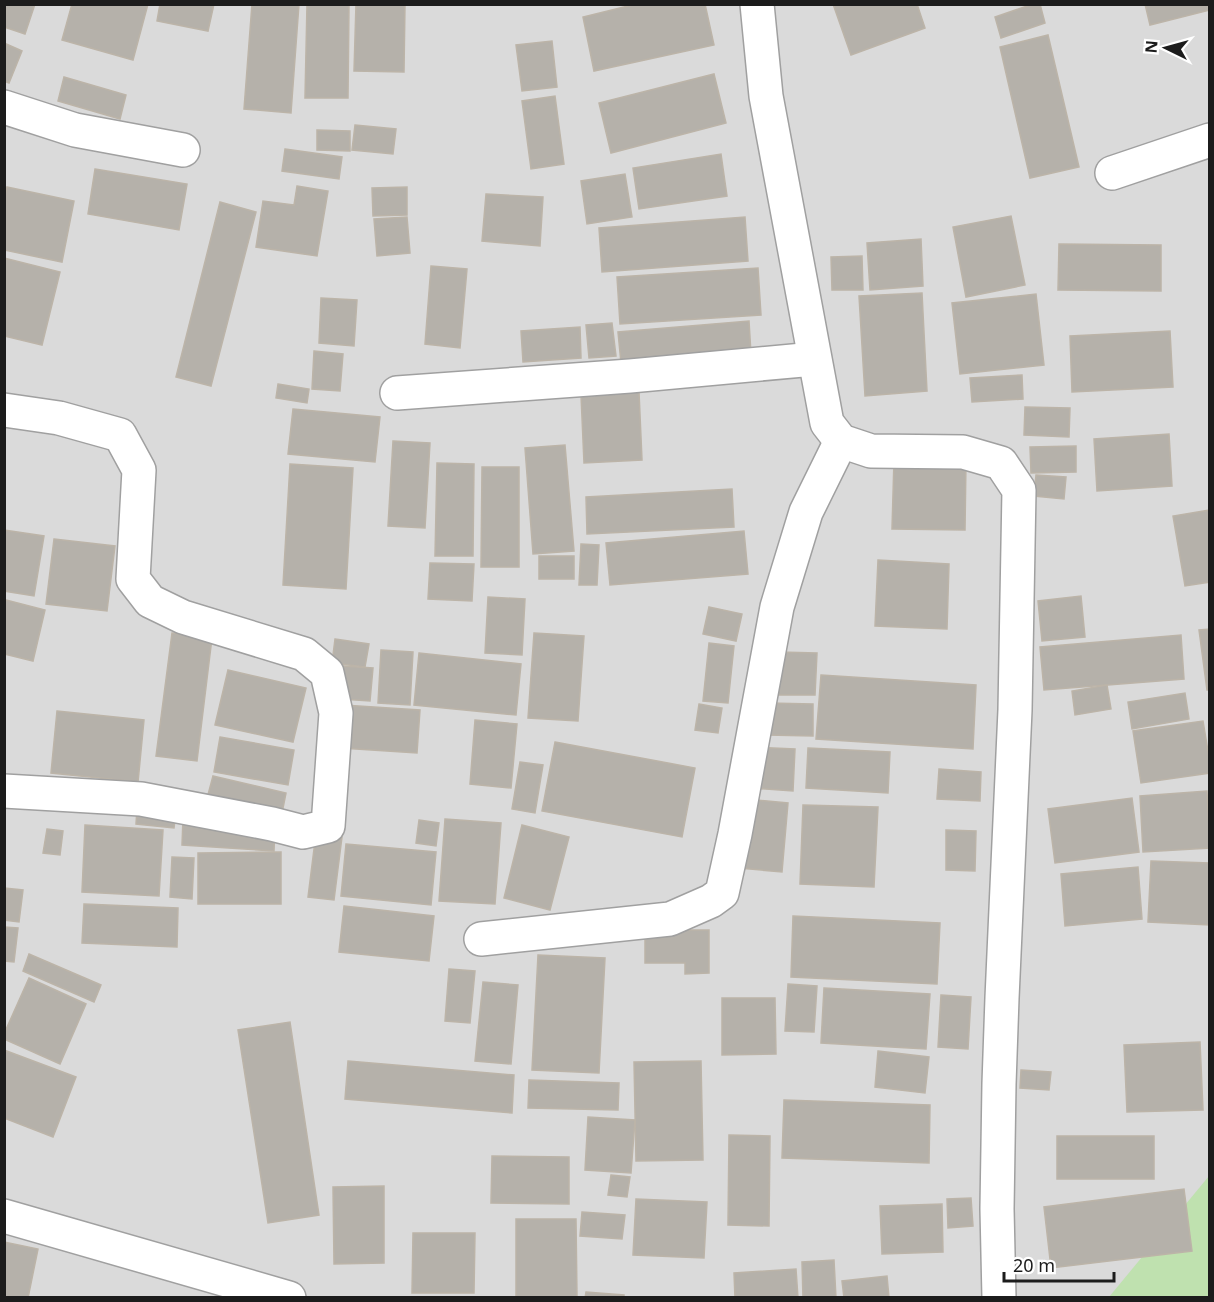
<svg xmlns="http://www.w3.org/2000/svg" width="1214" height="1302" font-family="'Noto Sans',sans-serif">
<rect width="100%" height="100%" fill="#edebe3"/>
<rect fill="#dadada" x="5" y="5" width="1204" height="1292"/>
<path fill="#bfe1af" d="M1209 1176V1297H1109Z"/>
<g fill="#b5b1aa" stroke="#bcb4a8" stroke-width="1.5">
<path d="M4 4H35L25 34 4 27Z"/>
<path d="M72 4H148L133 60 62 40Z"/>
<path d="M160 4H214L208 31 157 21Z"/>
<path d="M252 4H299L291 113 244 109Z"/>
<path d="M307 4H349L348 98H305Z"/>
<path d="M356 4H405L404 72 354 71Z"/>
<path d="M636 4H705L714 45 594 71 583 17Z"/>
<path d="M833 4H917L925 28 851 55Z"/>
<path d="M1033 4H1040L1045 23 1001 38 995 17Z"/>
<path d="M1145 4H1210V10L1150 25Z"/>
<path d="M1048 35 1079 167 1030 178 1000 47Z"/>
<path d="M552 41 557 87 522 91 516 45Z"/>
<path d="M4 43 22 51 9 83 4 81Z"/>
<path d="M714 74 726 123 611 153 599 103Z"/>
<path d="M64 77 126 95 120 119 58 101Z"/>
<path d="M555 96 564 164 531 169 522 101Z"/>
<path d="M355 125 396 129 393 154 352 150Z"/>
<path d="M317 130 350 131V151L317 150Z"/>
<path d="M285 149 342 157 339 179 282 171Z"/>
<path d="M721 154 727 196 639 209 633 168Z"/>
<path d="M95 169 187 184 179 230 88 214Z"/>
<path d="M625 174 632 217 587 224 581 181Z"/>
<path d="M297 186 328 191 317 256 256 247 263 201 294 205Z"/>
<path d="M7 187 74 201 62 262 4 250V199Z"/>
<path d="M407 187V215L373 216 372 188Z"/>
<path d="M486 194 543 197 540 246 482 241Z"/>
<path d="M220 202 256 212 211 386 176 377Z"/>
<path d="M1011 216 1025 285 966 297 953 227Z"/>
<path d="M407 217 410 253 377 256 374 219Z"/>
<path d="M745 217 748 261 602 272 599 228Z"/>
<path d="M921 239 923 286 870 290 867 243Z"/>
<path d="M1059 244 1161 245V291L1058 290Z"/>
<path d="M862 256 863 290H832L831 257Z"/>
<path d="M4 258 60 272 42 345 4 336Z"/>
<path d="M431 266 467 269 460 348 425 344Z"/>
<path d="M758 268 761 315 620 324 617 277Z"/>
<path d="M922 293 927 391 865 396 859 296Z"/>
<path d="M1036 294 1044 365 960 374 952 303Z"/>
<path d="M321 298 357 300 354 346 319 343Z"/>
<path d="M749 321 751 354 621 363 618 332Z"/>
<path d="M612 323 616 356 589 358 586 325Z"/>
<path d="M580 327 581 358 523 362 521 331Z"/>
<path d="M1170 331 1173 387 1072 392 1070 336Z"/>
<path d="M314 351 343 354 340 391 312 389Z"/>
<path d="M1022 375 1023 399 972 402 970 378Z"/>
<path d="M278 384 309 389 307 403 276 398Z"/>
<path d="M639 392 642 460 584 463 581 395Z"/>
<path d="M1025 407 1070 408 1069 437 1024 435Z"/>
<path d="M293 409 380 417 375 462 288 454Z"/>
<path d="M1169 434 1172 486 1097 491 1094 439Z"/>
<path d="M393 441 430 443 425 528 388 526Z"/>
<path d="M565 445 574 551 533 554 525 448Z"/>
<path d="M1076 446V472L1031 473 1030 447Z"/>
<path d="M894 460 966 461 965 530 892 529Z"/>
<path d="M437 463 474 464 473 556H435Z"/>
<path d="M290 464 353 468 346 589 283 585Z"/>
<path d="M482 467H519V567H481Z"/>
<path d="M1036 475 1066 477 1064 499 1034 496Z"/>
<path d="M732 489 734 527 587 534 586 497Z"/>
<path d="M1210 510V582L1185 586 1173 516Z"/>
<path d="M4 530 44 536 34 596 4 591Z"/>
<path d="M744 531 748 574 610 585 606 543Z"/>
<path d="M54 539 115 546 107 611 46 604Z"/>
<path d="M581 544 599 545 597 585H579Z"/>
<rect x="539" y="556" width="35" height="23"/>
<path d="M878 560 949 564 947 629 875 626Z"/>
<path d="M430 563 474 564 472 601 428 599Z"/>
<path d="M1081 596 1085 637 1042 641 1038 601Z"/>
<path d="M488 597 525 599 522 655 485 653Z"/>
<path d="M6 600 45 610 33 661 4 654V606Z"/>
<path d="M709 607 742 614 736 641 703 634Z"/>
<path d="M1210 629V690H1207L1199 630Z"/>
<path d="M172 633 212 638 197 761 156 756Z"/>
<path d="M534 633 584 636 578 721 528 718Z"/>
<path d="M1181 635 1184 679 1044 690 1040 647Z"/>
<path d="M335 639 369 644 365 667 332 663Z"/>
<path d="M709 643 734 646 728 703 703 701Z"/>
<path d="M381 650 413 652 410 705 378 703Z"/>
<path d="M779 652 817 653 815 695H778Z"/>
<path d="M419 653 521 664 516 715 414 705Z"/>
<path d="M343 666 373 668 370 701 341 699Z"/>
<path d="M228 670 306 688 293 742 215 725Z"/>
<path d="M821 675 976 685 973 749 816 739Z"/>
<path d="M1107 685 1111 709 1075 715 1072 691Z"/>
<path d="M1185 693 1189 719 1132 729 1128 702Z"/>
<path d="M768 703 813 704V736L767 735Z"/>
<path d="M699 704 722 708 718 733 695 730Z"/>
<path d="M343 705 420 710 417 753 341 748Z"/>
<path d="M57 711 144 720 138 782 51 773Z"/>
<path d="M475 720 517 724 511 788 470 784Z"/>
<path d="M1203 721 1210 763V773L1141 783 1133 731Z"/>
<path d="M220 737 294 750 288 785 214 772Z"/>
<path d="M555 742 695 768 682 837 542 811Z"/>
<path d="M752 747 795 749 793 791 750 788Z"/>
<path d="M808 748 890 752 888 793 806 788Z"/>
<path d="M520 762 543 765 535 813 512 809Z"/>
<path d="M939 769 981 772 980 801 937 799Z"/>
<path d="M213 776 286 793 280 823 205 806Z"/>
<path d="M1207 791 1210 848 1143 852 1140 796Z"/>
<path d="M1132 798 1139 852 1055 863 1048 809Z"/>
<path d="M745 799 788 803 782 872 739 868Z"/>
<path d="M803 805 878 807 874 887 800 884Z"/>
<path d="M137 809 176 813 174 828 136 824Z"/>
<path d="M183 819 275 826 274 851 182 845Z"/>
<path d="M445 819 501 823 495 904 439 901Z"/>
<path d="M419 820 439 823 436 846 416 843Z"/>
<path d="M85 825 163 830 159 896 82 892Z"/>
<path d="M522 825 569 837 550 910 504 898Z"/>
<path d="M47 829 63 831 60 855 43 853Z"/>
<path d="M946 830 976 831 975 871 946 870Z"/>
<path d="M316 833 342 837 334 900 308 897Z"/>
<path d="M346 844 436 852 431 905 341 896Z"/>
<path d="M281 852V904H198V853Z"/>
<path d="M172 857 194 858 192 899 170 897Z"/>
<path d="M1151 861 1210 863V925L1148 922Z"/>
<path d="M1138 867 1142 919 1065 926 1061 874Z"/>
<path d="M4 888 23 890 19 922 4 920Z"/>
<path d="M84 904 178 908 177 947 82 943Z"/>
<path d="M344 906 434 916 429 961 339 952Z"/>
<path d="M793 916 940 923 937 984 791 977Z"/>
<path d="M4 927 18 928 14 962 4 961Z"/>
<path d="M645 930H709V973L685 974V963H645Z"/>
<path d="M29 954 101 985 94 1002 23 971Z"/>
<path d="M538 955 605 958 599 1073 532 1070Z"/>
<path d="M449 969 475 971 470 1023 445 1021Z"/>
<path d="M29 978 86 1004 60 1064 4 1039V1034Z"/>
<path d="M483 982 518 985 511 1064 475 1061Z"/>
<path d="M788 984 817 986 814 1032 785 1031Z"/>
<path d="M824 988 930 994 926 1049 821 1043Z"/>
<path d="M941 995 971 997 968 1049 938 1047Z"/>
<path d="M722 998H775L776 1054 722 1055Z"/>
<path d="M290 1022 319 1215 268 1223 238 1030Z"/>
<path d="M1200 1042 1203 1110 1127 1112 1124 1045Z"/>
<path d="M4 1050 76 1077 53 1137 4 1118Z"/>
<path d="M878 1051 929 1057 925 1093 875 1087Z"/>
<path d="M348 1061 514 1075 512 1113 345 1099Z"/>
<path d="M701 1061 703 1160 636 1161 634 1062Z"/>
<path d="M1021 1070 1051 1072 1049 1090 1020 1088Z"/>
<path d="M529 1080 619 1083 618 1110 528 1108Z"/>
<path d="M784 1100 930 1105 929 1163 782 1158Z"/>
<path d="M588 1117 635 1120 631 1173 585 1170Z"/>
<path d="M729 1135 770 1136 769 1226 728 1225Z"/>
<rect x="1057" y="1136" width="97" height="43"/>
<path d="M492 1156 569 1157V1204L491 1203Z"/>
<path d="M611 1175 630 1177 627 1197 608 1195Z"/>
<path d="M384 1186V1263L334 1264 333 1187Z"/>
<path d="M1184 1189 1192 1251 1051 1268 1044 1207Z"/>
<path d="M971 1198 973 1226 948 1228 947 1199Z"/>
<path d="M636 1199 707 1202 704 1258 633 1255Z"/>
<path d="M942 1204 943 1252 882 1254 880 1206Z"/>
<path d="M582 1212 625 1215 622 1239 580 1236Z"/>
<path d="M516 1219H576L577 1297H516Z"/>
<path d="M413 1233H475L474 1293H412Z"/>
<path d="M4 1242 38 1249 28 1298H4Z"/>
<path d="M834 1260 836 1298H803L802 1262Z"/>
<path d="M796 1269 798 1298H735L734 1273Z"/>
<path d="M887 1276 889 1298H844L842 1281Z"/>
<path d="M586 1292 624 1295V1298H585Z"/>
</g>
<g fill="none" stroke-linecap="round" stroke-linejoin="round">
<g stroke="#a0a0a0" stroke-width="36">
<g id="minor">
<path d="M757 4 766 96 827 423 841 441 871 451 963 452 1001 463 1019 490 1015 710 1002 998 999 1084 997 1209 999 1298"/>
<path d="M4 107 75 130 183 150"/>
<path d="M1112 173 1210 140"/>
<path d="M397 393 630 376 814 359"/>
<path d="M4 410 59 418 120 435 139 470 133 579 150 601 183 617 304 654 327 673 336 713 328 826 303 832 272 824 141 799 4 791"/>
<path d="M481 939 670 919 711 901 722 893 735 834 777 607 806 512 841 441"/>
<path d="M4 1216 289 1298"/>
</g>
</g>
<use href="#minor" stroke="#fff" stroke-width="33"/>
</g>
<rect width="1214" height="1302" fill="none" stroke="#1c1c1c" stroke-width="12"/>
<g transform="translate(1166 48) rotate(275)" stroke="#ffffff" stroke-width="4.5" paint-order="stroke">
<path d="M0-4.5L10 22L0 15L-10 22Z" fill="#1c1c1c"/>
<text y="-9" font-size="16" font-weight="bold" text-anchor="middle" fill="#1c1c1c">N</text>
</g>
<path d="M1004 1272v9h110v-9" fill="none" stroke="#1c1c1c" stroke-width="3"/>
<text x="1013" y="1272" font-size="18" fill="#1c1c1c" stroke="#ffffff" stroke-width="4.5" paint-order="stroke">20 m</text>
</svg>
